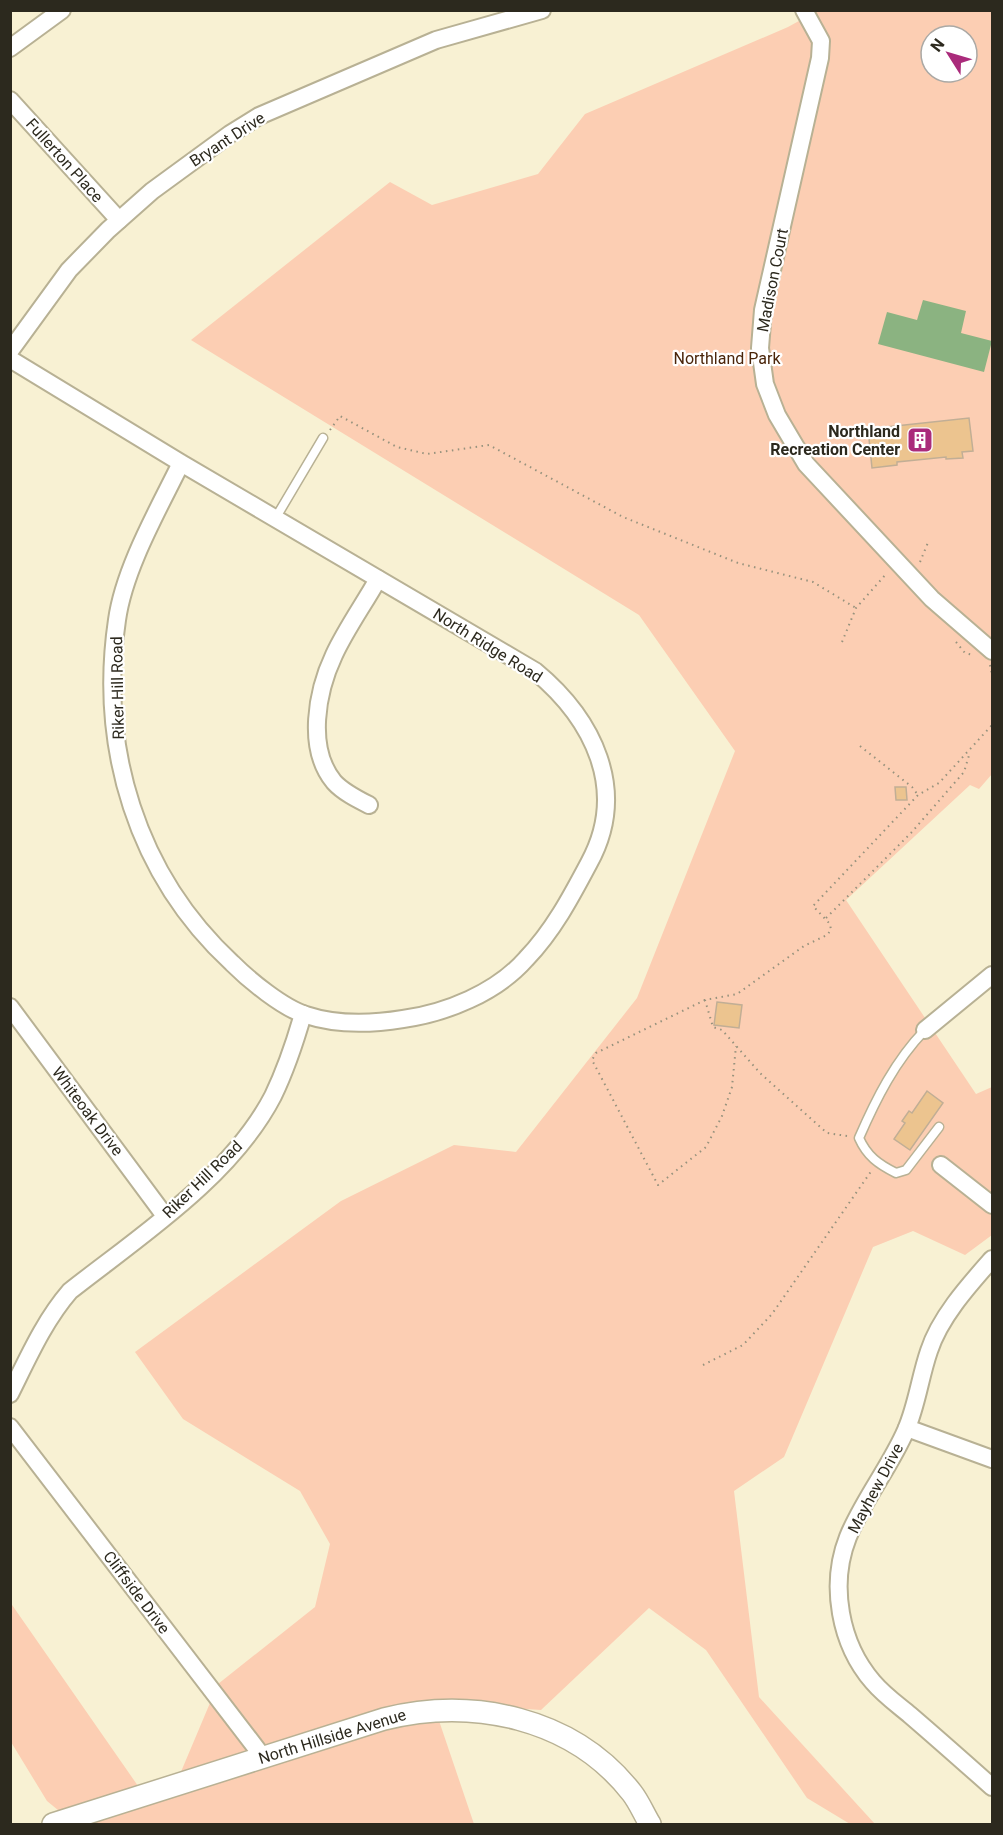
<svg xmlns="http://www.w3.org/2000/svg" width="1003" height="1835" font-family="Roboto,sans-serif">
<rect width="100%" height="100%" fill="#f8f1d3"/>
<path fill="#fcceb3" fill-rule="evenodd" d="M817 11H992V774L979 789 970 785 846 900 976 1094 992 1087V1235L965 1255 913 1231 873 1247 784 1457 734 1491 759 1697 875 1824H850L807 1798 706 1650 649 1608 541 1710 433 1703 474 1824H75L47 1801 11 1742 10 1602 145 1796 175 1786 218 1684 315 1607 330 1544 300 1491 183 1419 135 1352 341 1201 454 1145 516 1152 637 998 735 751 639 615 191 340 390 182 432 205 538 174 585 114 788 27ZM931 36H967V72H931Z"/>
<path fill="#8bb381" d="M923 300 966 311 961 333 992 341 984 372 878 344 887 312 917 320Z"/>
<g fill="#ecc48f" stroke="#c1ae95" stroke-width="1.5">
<path d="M969 418 973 451 962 452 963 458 946 459V457L897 462V465L872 468 868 429Z"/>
<path d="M895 787H906L907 800H896Z"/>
<path d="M717 1002 742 1005 739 1028 714 1025Z"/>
<path d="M927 1091 943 1103 910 1150 894 1139 905 1123 902 1121 909 1111 912 1113Z"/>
</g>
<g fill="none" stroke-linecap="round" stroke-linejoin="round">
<g stroke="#b8b194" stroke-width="11">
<g id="service">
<path d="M275 519 323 438"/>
<path d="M925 1030C895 1061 876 1099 859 1138 867 1156 878 1164 896 1173L906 1170 939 1127"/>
</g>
</g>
<g stroke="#b8b194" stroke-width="20">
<g id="minor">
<path d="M804 10 821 41 820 58 763 310 760 348 765 384 777 415 806 464 932 599 992 651"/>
<path d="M10 48 62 10"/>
<path d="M10 100 119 220"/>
<path d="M10 351 69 270 108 230 152 191 230 134 259 116 436 40 542 10"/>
<path d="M10 359 181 463 535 671C593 719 629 790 589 863 571 897 553 931 526 959 496 993 446 1013 403 1019 372 1024 336 1025 306 1015 283 1008 249 980 232 963 137 875 98 748 117 620 124 569 158 510 181 463"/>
<path d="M369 805C357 799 343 792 334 782 306 748 317 691 334 655 346 629 364 604 378 579"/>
<path d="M10 1007 165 1216"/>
<path d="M925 1030 992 975"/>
<path d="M941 1165 992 1205"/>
<path d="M992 1259C969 1285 940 1317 929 1351 920 1377 917 1405 906 1430 890 1467 863 1500 848 1537 829 1585 840 1644 873 1682 884 1695 898 1705 910 1715 938 1739 965 1763 992 1787"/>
<path d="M10 1394C28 1358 44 1321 70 1291 140 1236 231 1177 273 1096 286 1069 295 1042 303 1014"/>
<path d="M10 1427 263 1757"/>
<path d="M907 1428 992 1459"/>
</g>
</g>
<g stroke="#b8b194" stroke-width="24">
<path id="tertiary" d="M53 1824 384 1719C472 1697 573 1717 632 1793 639 1802 644 1814 650 1824"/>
</g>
<g stroke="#97927d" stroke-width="2" stroke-dasharray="1.5 4.5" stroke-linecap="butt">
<path d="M330 430 340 416 397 447 427 454 489 445 623 517 738 563 813 582 856 608"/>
<path d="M920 562 929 540"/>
<path d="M842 642 856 608 887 573"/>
<path d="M956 642 965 653 973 655"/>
<path d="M990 665 992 674"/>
<path d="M860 746 912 787 918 795"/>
<path d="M826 918 911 833 964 772 970 752"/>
<path d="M705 1000 596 1053 592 1060 658 1185 706 1147 722 1116 732 1087 736 1046"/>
<path d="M847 1136 827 1133 809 1117 760 1073 722 1030 713 1027 705 1000 737 994 804 946 827 935 831 930 830 924 813 906 918 795 939 783 992 725"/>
<path d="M703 1365 743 1345 772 1314 872 1170"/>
</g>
<use href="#service" stroke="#fff" stroke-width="8"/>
<use href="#minor" stroke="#fff" stroke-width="16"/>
<use href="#tertiary" stroke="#fff" stroke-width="21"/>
</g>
<defs>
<g id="building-square" transform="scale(1.35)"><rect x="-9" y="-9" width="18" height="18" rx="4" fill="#aa2b7b" stroke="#fff"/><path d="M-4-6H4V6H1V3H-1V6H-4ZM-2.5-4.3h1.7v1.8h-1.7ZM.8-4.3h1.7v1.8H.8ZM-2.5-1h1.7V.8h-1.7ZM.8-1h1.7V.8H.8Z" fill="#fff"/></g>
</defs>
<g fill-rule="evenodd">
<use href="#building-square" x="920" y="440"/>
</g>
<g text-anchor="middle" stroke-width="4.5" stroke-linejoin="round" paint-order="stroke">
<g font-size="16" fill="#2c291e" stroke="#fff">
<text transform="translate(227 139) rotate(-33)" y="6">Bryant Drive</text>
<text transform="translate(65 160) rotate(48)" y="6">Fullerton Place</text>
<text transform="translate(772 280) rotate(-79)" y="6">Madison Court</text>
<text transform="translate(488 645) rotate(32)" y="6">North Ridge Road</text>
<text transform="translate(117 688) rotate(-91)" y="6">Riker Hill Road</text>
<text transform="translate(88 1111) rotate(53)" y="6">Whiteoak Drive</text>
<text transform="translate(202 1179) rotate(-44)" y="6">Riker Hill Road</text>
<text transform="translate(875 1488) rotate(-62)" y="6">Mayhew Drive</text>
<text transform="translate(137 1592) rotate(53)" y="6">Cliffside Drive</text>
<text transform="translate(332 1736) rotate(-17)" y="6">North Hillside Avenue</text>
</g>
<g font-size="16" fill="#4a250a" stroke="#fff">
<text x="727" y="364">Northland Park</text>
</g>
<g font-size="16" font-weight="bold" fill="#2c291e" stroke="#fff" text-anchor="end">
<text x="900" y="437">Northland<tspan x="900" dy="18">Recreation Center</tspan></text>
</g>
</g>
<rect width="1003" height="1835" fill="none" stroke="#2c291e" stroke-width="24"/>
<g transform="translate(949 54) rotate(307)"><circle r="28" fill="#ffffff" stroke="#aba9a5" stroke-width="1.5"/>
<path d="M0-4.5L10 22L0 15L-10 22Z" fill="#aa2b7b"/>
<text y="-9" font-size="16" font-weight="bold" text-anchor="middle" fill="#2c291e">N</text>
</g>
</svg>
